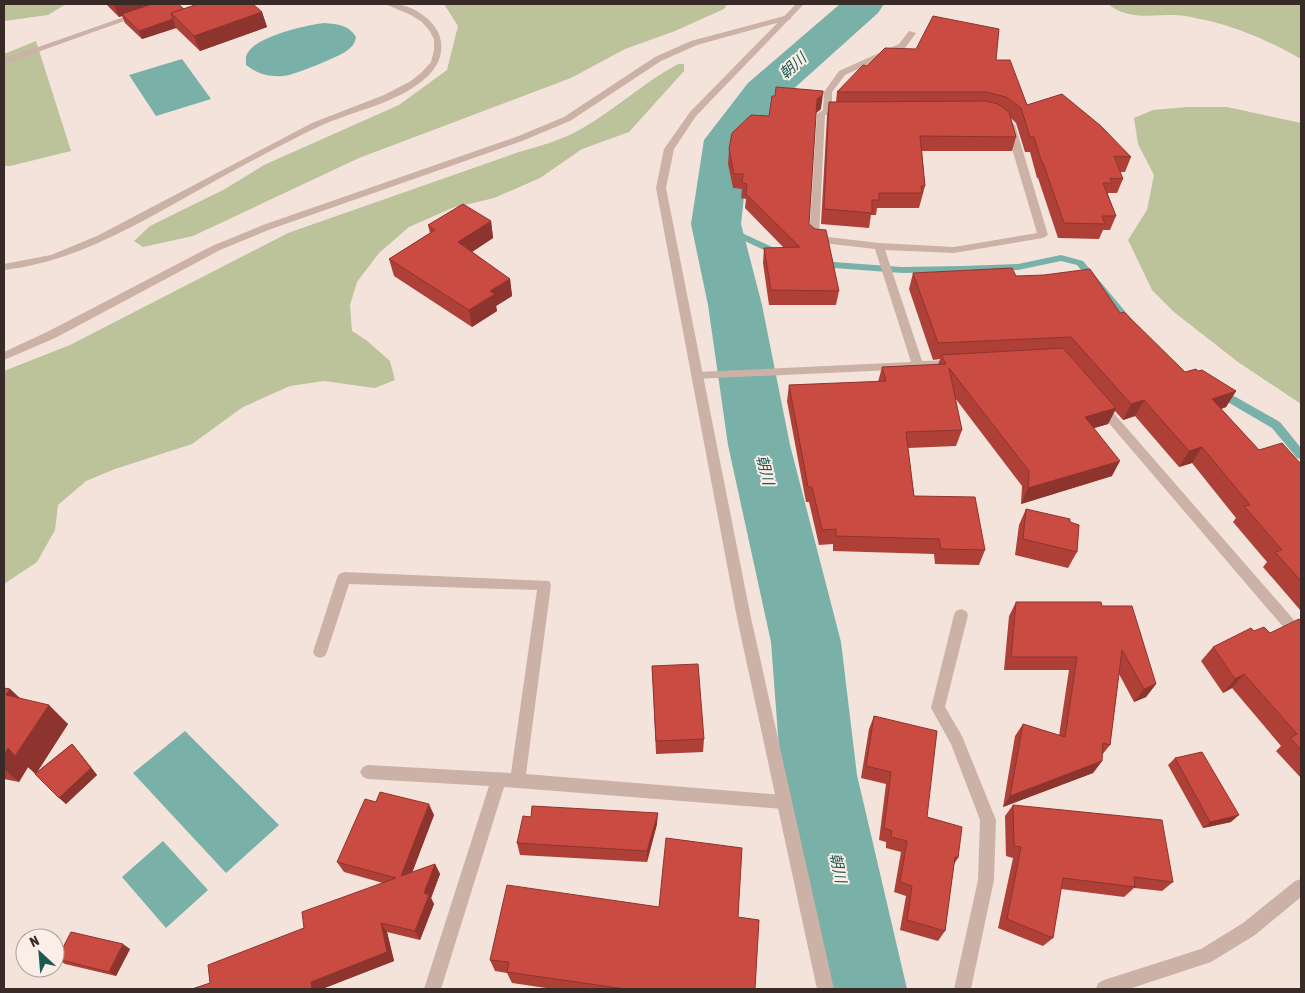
<svg xmlns="http://www.w3.org/2000/svg" width="1305" height="993" font-family="'Asap Condensed','Noto Sans JP',sans-serif">
<rect width="100%" height="100%" fill="#f3e3db"/>
<g fill="#bcc29a">
<path d="M4 4H66L48 15 4 21Z"/>
<path d="M444 4H727L724 9 675 31 625 49 571 78 359 158 193 236 143 247 134 241 150 226 225 189 264 165 399 105 447 70 458 26Z"/>
<path d="M1108 4H1301V59C1271 42 1238 27 1205 20 1195 18 1184 15 1174 15 1151 15 1127 20 1108 4Z"/>
<path d="M36 41 71 151 10 166H4V54Z"/>
<path d="M678 64H684V71L629 132 582 149 540 178 494 198 452 208 409 227 379 253 357 282 350 305 352 331 366 340 390 361 395 380 375 388 324 381 290 386 243 407 192 444 115 469 86 481 58 505 55 530 37 562 4 584V371L70 345 288 233 519 152C540 146 562 140 581 129 615 110 644 82 678 64Z"/>
<path d="M1187 107H1227L1301 123V404L1238 362 1174 312 1152 290 1128 240 1147 210 1154 175 1138 144 1134 118 1153 110Z"/>
</g>
<g fill="#79b1a9">
<path d="M324 23C338 24 349 25 356 37 355 44 351 48 345 52 338 57 292 76 283 76 268 77 258 74 246 65 246 59 245 56 249 51 260 36 306 25 324 23Z"/>
<path d="M182 59 211 99 156 116 129 75Z"/>
<path d="M185 731 279 825 226 873 133 773Z"/>
<path d="M163 841 208 890 166 928 122 877Z"/>
</g>
<g fill="none" stroke-linecap="round" stroke-linejoin="round">
<g fill="#79b1a9" fill-rule="evenodd">
<path d="M716 221 783 252 785 254 780 257 777 256 713 226 712 224Z"/>
<path d="M1061 255 1083 261 1134 322 1136 324 1134 326H1128L1077 265 1061 261 1018 270 962 272 902 273 820 267 815 264 820 261 902 267 962 266 1018 264Z"/>
<path d="M1218 387 1280 422 1301 448V459L1297 458 1272 428 1214 394 1213 391Z"/>
</g>
<path fill="#79b1a9" fill-rule="evenodd" d="M840 4H884L878 13 780 101 750 141 741 224 762 305 790 445 841 642 857 775 907 989H821L781 775 771 642 728 445 708 305 691 224 704 140 748 83Z"/>
<g fill="#cbb1a6" fill-rule="evenodd">
<path d="M161 4H172L4 64V59Z"/>
<path d="M961 609 966 611 968 615 945 707 962 736 996 820 994 880 971 989H954L978 880 980 820 951 744 931 708 954 615 956 611Z"/>
</g>
<g fill="#cbb1a6" fill-rule="evenodd">
<path d="M385 4C400 3 412 7 424 16 446 32 447 57 428 76 398 104 354 110 318 127 274 148 231 172 188 196 129 229 72 262 4 270V264L51 255 97 236 312 123 384 95 411 81 422 72 431 62 434 50V39L429 30 422 22 411 15Z"/>
<path d="M788 15H791V19L697 45 661 61 570 121 522 141 271 229 220 250 55 338 4 360V352L47 332 212 246 263 225 516 137 564 117 655 57 691 41Z"/>
<path d="M909 31 916 33 905 48 845 75 832 92V108H844L848 111 844 114 825 115 819 236 879 243 954 247 1037 233 1005 125 1010 122 1015 125 1048 235 1043 238 954 253 885 250 922 361 954 360 958 361 960 364 958 367 694 379 692 376 698 372 911 362 875 249 814 242 809 239 817 114 823 110 824 92 839 71 899 44Z"/>
<path d="M1100 401 1104 402 1301 628V644L1296 642 1096 408 1094 405 1096 402Z"/>
<path d="M344 572 549 581 551 585 526 774 783 795 788 797 791 802 788 807 783 809 504 787 441 989H424L489 786 368 779 363 777 360 772 363 767 368 765 511 773 537 590 349 584 327 652 325 656 320 658 315 656 313 652 337 578 339 574Z"/>
<path d="M1301 879V897L1255 935 1211 962 1129 989H1096L1098 983 1104 980 1201 949 1243 923 1295 881Z"/>
</g>
<path fill="#cbb1a6" fill-rule="evenodd" d="M796 4H804L696 116 674 149 666 188 751 618 834 989H817L737 618 656 188 664 149 690 112Z"/>
</g>
<g fill="#ae4038">
<path d="M106 4H178L184 9 262 12 267 27 200 51 176 28 142 39 125 23 122 16 119 17Z"/>
<path d="M996 60 1027 105 1131 157 1125 172H1120L1123 179 1117 193H1108V195L1116 216 1110 230H1103L1099 239 1058 238 1038 178H1037L1030 152H1025L1016 123 1011 118 1016 137 1012 151H922L925 186 919 208H877L876 215H871L869 228 821 224 827 116 829 102H836L837 92 867 66Z"/>
<path d="M821 109 816 113 809 224 839 291 836 305H769L763 263 764 248H784L745 208 746 199 741 198 742 189 733 188 728 164 729 149 769 116Z"/>
<path d="M491 221 493 238 472 252 510 279 512 296 496 306 497 311 472 327 394 276 389 259 430 233 428 225Z"/>
<path d="M913 273 1016 276 1120 313 1185 372 1198 371 1236 391 1226 407 1221 409 1259 450 1301 464V611L1263 567 1267 562 1233 522 1236 518 1192 463 1179 467 1135 416 1123 420 1115 411 1108 424 1094 428 1112 476 1021 504 1022 486 955 398 962 430 956 446 908 448 914 496 985 550 979 565 935 564 934 554 833 551V544L819 545 809 502H806L787 401 789 385 878 382 882 367 938 365 940 359 933 360 909 289Z"/>
<path d="M1026 509 1070 522 1077 552 1068 568 1015 555 1019 525Z"/>
<path d="M1016 602 1102 606 1156 684 1146 697 1134 702 1119 674 1110 745 1102 755V761L1093 773 1003 807 1015 736 1023 724 1059 736 1069 670H1004L1009 616Z"/>
<path d="M1301 621V778L1276 751 1281 746 1232 688 1223 693 1201 661 1213 647 1254 631 1270 633Z"/>
<path d="M652 666 704 739 703 752 656 754Z"/>
<path d="M4 688 10 689 20 698 68 724 37 772 72 744 78 751 97 775 66 804 28 767 19 782 4 779Z"/>
<path d="M874 716 927 817 958 858 954 864 945 931 938 941 900 930 906 896 894 892 901 852 886 848V842L879 840 886 784 861 778 869 729Z"/>
<path d="M1175 758 1231 822 1203 828 1168 765Z"/>
<path d="M1013 805 1173 882 1162 891 1134 888 1124 897 1061 889 1053 938 1043 946 998 928 1013 858 1006 856 1005 816Z"/>
<path d="M434 815 412 873 435 864 440 874 431 898 434 904 420 940 387 932 394 961 322 989H192L210 983 304 928 383 883 344 872 337 862Z"/>
<path d="M531 817 657 824 647 862 520 855 517 843Z"/>
<path d="M738 917 755 989H553L512 983 507 973 495 971 490 960Z"/>
<path d="M130 949 116 976 65 964 57 959Z"/>
</g>
<g fill="#8d342e">
<path d="M114 4H156L119 17Z"/>
<path d="M262 12 267 27 200 51 194 36Z"/>
<path d="M173 19 176 28 142 39 139 31Z"/>
<path d="M823 94 821 109 815 114 817 99Z"/>
<path d="M491 221 493 238 461 259 458 242Z"/>
<path d="M510 279 512 296 496 306 497 311 472 327 469 310 490 291Z"/>
<path d="M1236 391 1226 407 1202 416 1212 399Z"/>
<path d="M1144 400 1135 416 1123 420 1131 404Z"/>
<path d="M1116 408 1108 424 1077 433 1085 417Z"/>
<path d="M1202 447 1192 463 1179 467 1189 451Z"/>
<path d="M1120 461 1112 476 1021 504 1028 488Z"/>
<path d="M1244 674 1232 688 1223 693 1235 679Z"/>
<path d="M1156 684 1146 697 1134 702 1144 689Z"/>
<path d="M10 689 30 709 6 695Z"/>
<path d="M49 705 68 724 36 774 28 767 19 782 4 769V755L8 748Z"/>
<path d="M72 744 78 751 97 775 66 804 59 798Z"/>
<path d="M1102 761 1093 773 1003 807 1010 796Z"/>
<path d="M429 804 434 815 407 886 401 876Z"/>
<path d="M658 813 657 824 647 862V851Z"/>
<path d="M1239 815 1231 822 1203 828 1210 822Z"/>
<path d="M435 864 440 874 431 898 434 904 420 940 415 931 424 893Z"/>
<path d="M381 923 387 932 394 961 322 989H312L311 982Z"/>
<path d="M123 944 130 949 116 976 109 972Z"/>
</g>
<g fill="#ca4b41" stroke="#8d342e">
<path d="M152 4H178L184 9 171 13 173 19 139 31 122 14Z"/>
<path d="M198 4H253L262 12 194 36 171 13Z"/>
<path d="M933 16 999 29 996 60H1010L1027 105 1062 94 1101 126 1131 157 1114 156 1123 179 1110 178 1112 183H1103L1116 216H1102L1105 224 1064 223 1043 163H1042L1034 137H1030L1021 108 1006 97 986 92H837L863 65 867 66 885 48 916 49Z"/>
<path d="M776 87 823 91V94L817 99 809 224 815 229 826 230 839 291 771 290 764 248 800 247 746 194 747 184 742 183 743 174H734L729 149 732 133 751 115 769 116 772 96H775Z"/>
<path d="M986 101 998 104 1009 112 1016 137 920 136 925 186H921L922 193H879V200H872V213L824 209 829 102Z"/>
<path d="M463 204 491 221 458 242 510 279 490 291 495 294 469 310 389 259 435 230 428 225Z"/>
<path d="M1012 268 1016 276 1044 275 1090 269 1120 313 1124 312 1185 372 1196 369 1198 371 1202 370 1236 391 1212 399 1259 450 1282 443 1301 464V477L1300 478 1301 479V581L1275 552 1282 550 1244 506 1250 505 1202 447 1189 451 1144 400 1131 404 1071 337 938 343 913 273Z"/>
<path d="M1063 348 1116 408 1085 417 1120 461 1028 488 1029 471 949 368 962 430 906 432 914 496 975 497 985 550 941 549 939 539 836 536V529L822 530 812 487H808L789 385 886 381 882 367 946 364 941 355Z"/>
<path d="M1026 509 1070 519V522L1079 525 1077 552 1023 539Z"/>
<path d="M1016 602H1101L1102 606H1132L1156 684 1144 689 1122 650 1110 745 1103 743 1102 761 1010 796 1023 724 1065 737 1077 657H1011Z"/>
<path d="M1299 619 1301 621V750L1290 738 1297 734 1244 674 1235 679 1213 647 1251 628 1254 631 1264 627 1270 633Z"/>
<path d="M698 664 704 739 656 741 652 666Z"/>
<path d="M4 688 10 689 6 695 49 705 15 756 8 748 4 755Z"/>
<path d="M874 716 937 731 927 817 962 827 958 858 955 857 945 931 907 920 912 886 900 882 907 841 891 837 892 831 884 828 891 772 866 766Z"/>
<path d="M72 744 91 768 59 798 35 774Z"/>
<path d="M1202 752 1239 815 1210 822 1175 758Z"/>
<path d="M380 792 429 804 401 876 435 864 424 893 429 895 415 931 381 923 387 952 311 982 312 989H192L210 983 208 965 304 928 302 912 396 878 337 862 365 799 376 802Z"/>
<path d="M1013 805 1162 820 1173 882 1134 877 1135 887 1063 878 1053 938 1007 919 1021 847 1014 846Z"/>
<path d="M532 806 658 813 647 851 517 843 523 816 531 817Z"/>
<path d="M666 838 742 848 738 917 759 920 755 989H625L507 972 509 962 490 960 507 885 659 907Z"/>
<path d="M71 932 123 944 109 972 57 959Z"/>
</g>
<g text-anchor="middle" stroke-width="4" stroke-linejoin="round" paint-order="stroke">
<g font-size="15" font-style="italic" fill="#1b5a53" stroke="#faeee7">
<text transform="translate(793 66) rotate(-42)" y="5">朝川</text>
<text transform="translate(765 470) rotate(76)" y="5">朝川</text>
<text transform="translate(838 868) rotate(78)" y="5">朝川</text>
</g>
</g>
<rect width="1305" height="993" fill="none" stroke="#372a27" stroke-width="10"/>
<g transform="translate(40 953) rotate(334)"><circle r="24" fill="#faeee7" stroke="#aca09a"/>
<path d="M0-4L9 19L0 12L-9 19Z" fill="#1b5a53"/>
<text y="-8" font-size="14" font-weight="bold" text-anchor="middle" fill="#372a27">N</text>
</g>
</svg>
